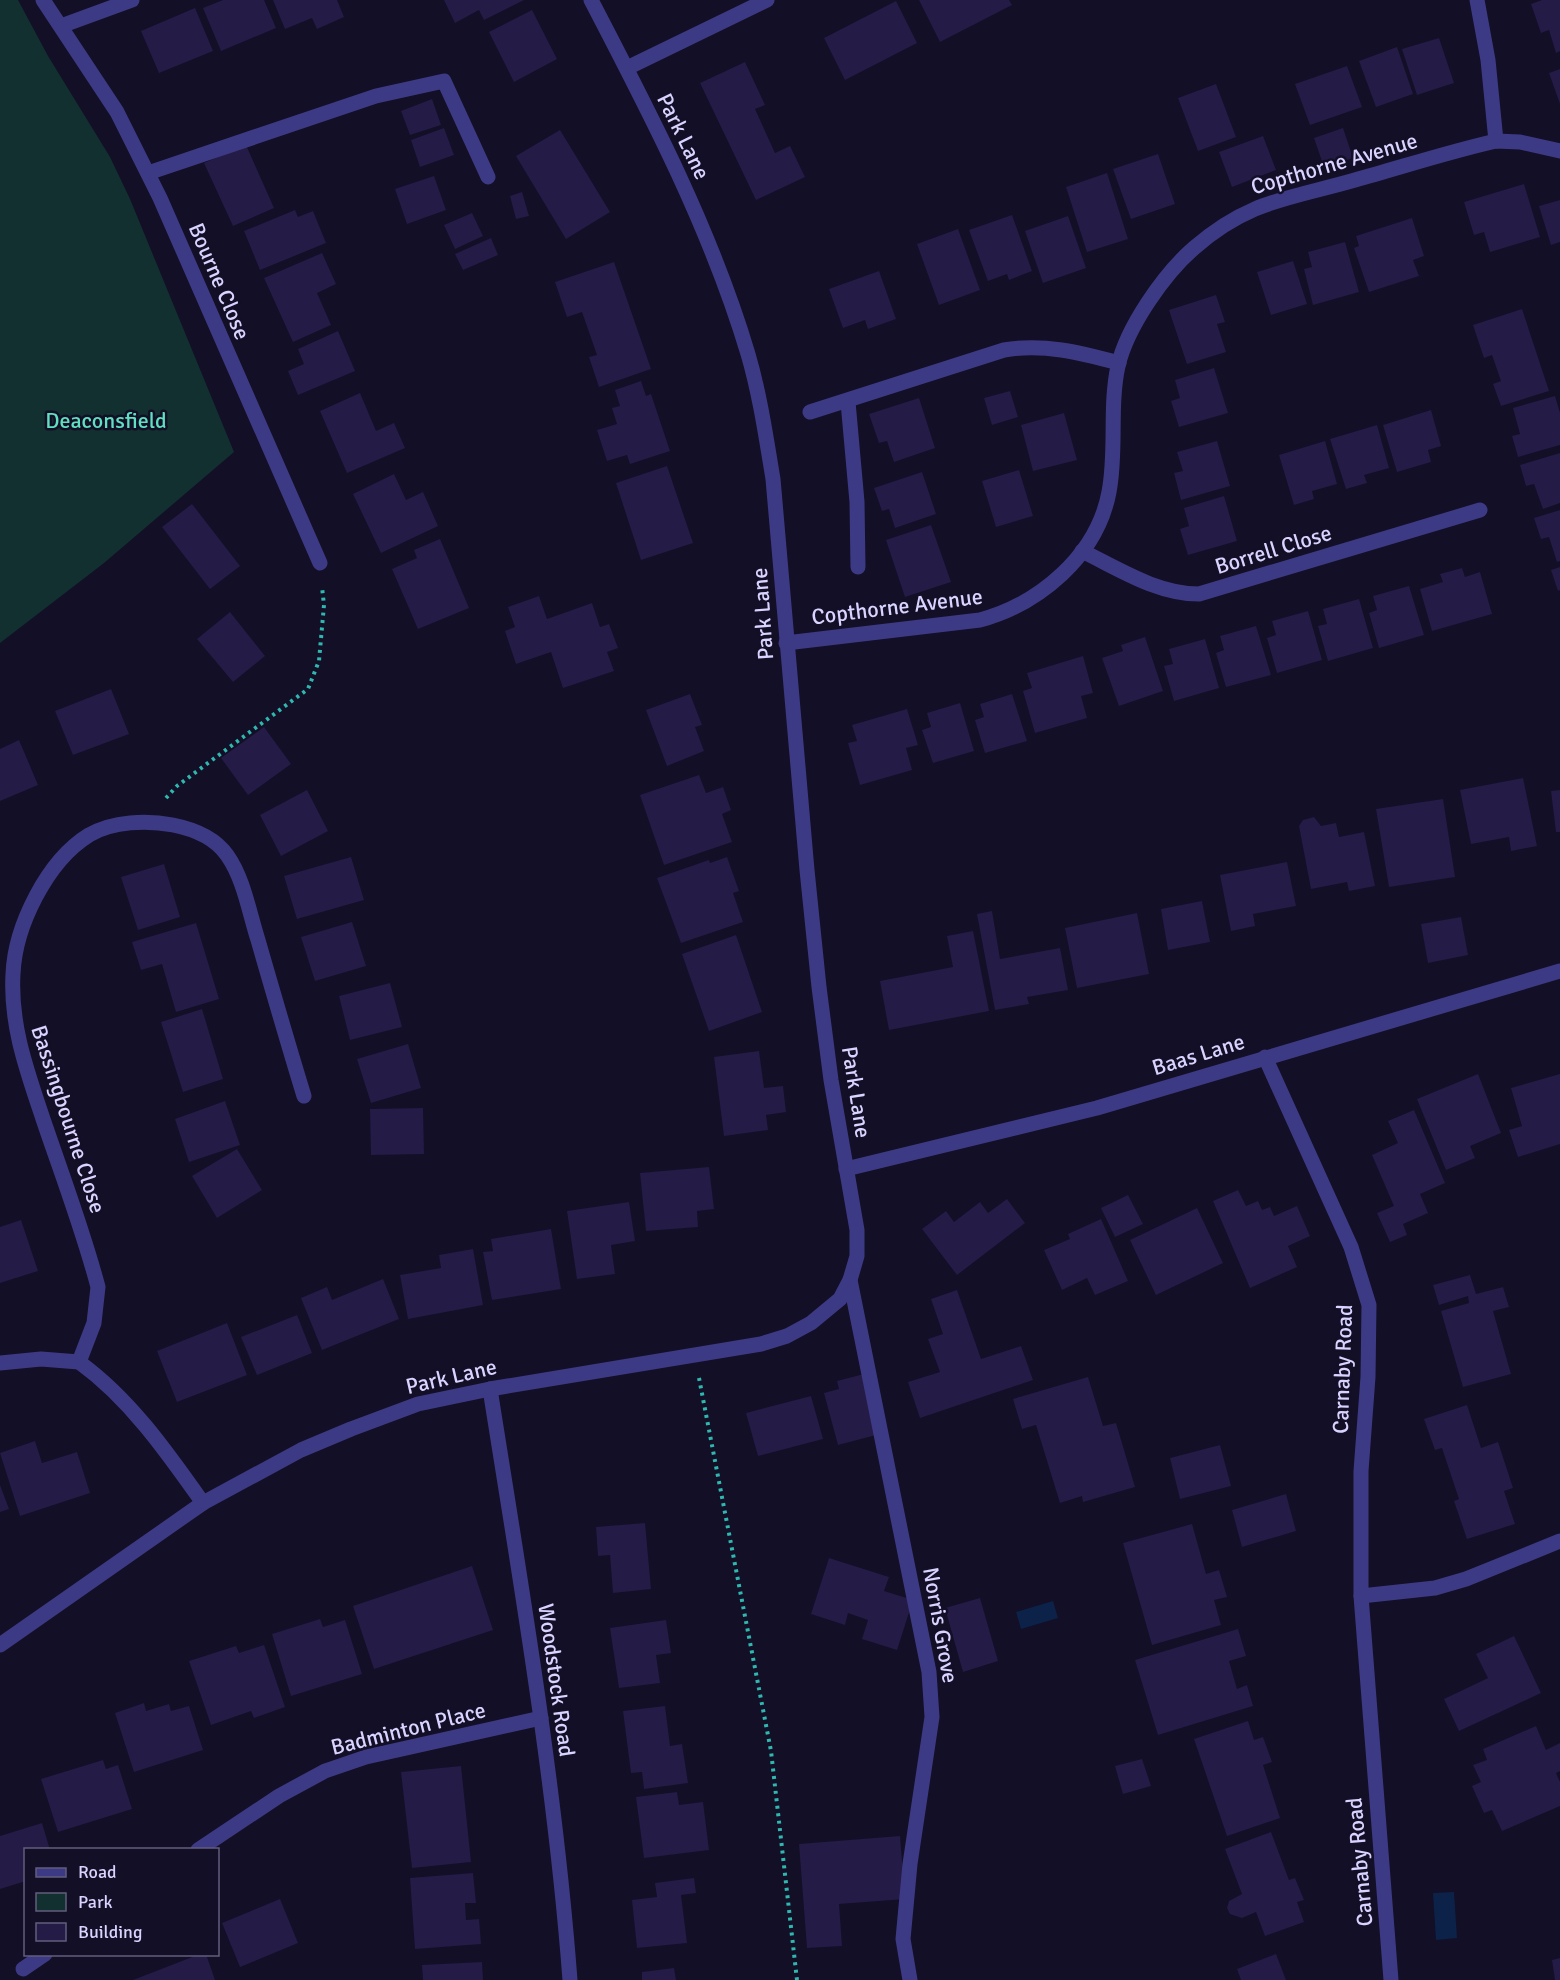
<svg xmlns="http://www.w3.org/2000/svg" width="1560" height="1980" font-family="Signika,sans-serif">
<rect width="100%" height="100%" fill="#130f26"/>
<path fill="#12302f" d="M0 0H18L48 56 110 157 130 199 234 452 104 563 0 643Z"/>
<g fill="#0c2248">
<path d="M1053 1601 1058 1618 1021 1629 1016 1612Z"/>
<path d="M1454 1892 1457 1938 1436 1940 1433 1893Z"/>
</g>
<g fill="#241b47">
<path d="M223 0H264L276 28 221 51 203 8Z"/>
<path d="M273 0H337L344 17 317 29 312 18 285 29Z"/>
<path d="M444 0H524L484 20 479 10 455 23Z"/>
<path d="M919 0H1009L1012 5 940 42Z"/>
<path d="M1542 0H1560V51L1556 53 1549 30 1541 33 1531 4Z"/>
<path d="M896 1 917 43 845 80 824 38Z"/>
<path d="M195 8 213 51 159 73 141 31Z"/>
<path d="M532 10 557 59 514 82 489 32Z"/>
<path d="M1439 38 1454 83 1417 95 1402 49Z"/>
<path d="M1397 47 1413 94 1376 107 1359 61Z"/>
<path d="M745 62 765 105 755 109 775 153 790 146 805 177 756 200 700 83Z"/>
<path d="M1347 66 1362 107 1310 125 1295 84Z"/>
<path d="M1560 69V104L1549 73Z"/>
<path d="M1216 84 1236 137 1198 151 1178 98Z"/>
<path d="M432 99 441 125 410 135 401 111Z"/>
<path d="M444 128 454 155 420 167 411 140Z"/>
<path d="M1343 128 1353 158 1324 167 1314 138Z"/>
<path d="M560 130 610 212 566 239 516 156Z"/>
<path d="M1263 136 1276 170 1232 187 1219 152Z"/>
<path d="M246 145 274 208 233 226 204 163Z"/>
<path d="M1158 154 1175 204 1131 219 1113 169Z"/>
<path d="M1107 173 1128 239 1087 252 1066 187Z"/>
<path d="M434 176 446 210 407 224 395 189Z"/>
<path d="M1524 184 1540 237 1490 252 1484 232 1474 235 1464 202Z"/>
<path d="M522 192 529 216 516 219 510 196Z"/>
<path d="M1560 200V242L1551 245 1539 206Z"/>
<path d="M295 210 298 217 313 211 326 243 260 270 244 231Z"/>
<path d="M472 213 483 236 455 249 444 225Z"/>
<path d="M1012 215 1032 271 1009 280 1007 274 988 281 969 230Z"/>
<path d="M1068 216 1086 268 1043 283 1025 231Z"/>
<path d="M1412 218 1424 256 1413 260 1419 276 1369 292 1354 248 1359 246 1356 236Z"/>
<path d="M958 229 980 290 939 305 917 244Z"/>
<path d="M491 238 498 255 463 270 455 254Z"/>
<path d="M1345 242 1359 292 1313 305 1304 269 1312 267 1308 252Z"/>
<path d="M322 253 336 284 317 293 331 325 293 342 264 278Z"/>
<path d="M1293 261 1307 304 1271 315 1257 272Z"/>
<path d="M614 262 651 369 599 387 589 357 597 355 582 312 567 317 555 282Z"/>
<path d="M879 271 896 319 868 329 865 320 843 328 829 289Z"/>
<path d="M1216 295 1225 322 1217 324 1226 352 1187 364 1169 310Z"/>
<path d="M1522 309 1549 391 1501 406 1493 384 1501 381 1492 355 1484 358 1473 325Z"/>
<path d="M338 331 355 371 298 395 288 371 304 364 298 349Z"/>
<path d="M1214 368 1228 413 1179 427 1171 401 1180 398 1175 380Z"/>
<path d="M641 381 646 396 651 394 670 451 630 464 627 455 607 461 597 430 617 424 612 408 620 406 615 390Z"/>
<path d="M1010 391 1018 417 992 425 984 398Z"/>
<path d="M360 393 376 431 394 423 405 448 347 473 320 411Z"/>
<path d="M1555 396 1560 413V445L1518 457 1512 436 1520 434 1513 408Z"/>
<path d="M919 398 935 448 894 462 887 441 879 443 869 414Z"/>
<path d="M1431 410 1441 446 1428 450 1431 462 1397 472 1383 425Z"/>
<path d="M1064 413 1077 460 1033 471 1021 425Z"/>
<path d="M1377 425 1389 468 1364 475 1367 483 1346 489 1330 439Z"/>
<path d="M1217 441 1230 486 1181 500 1174 473 1183 471 1177 452Z"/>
<path d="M1325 441 1337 484 1312 491 1314 499 1294 505 1279 455Z"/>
<path d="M1560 453V503L1543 509 1534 484 1526 486 1520 465Z"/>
<path d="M667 466 693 543 641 560 616 483Z"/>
<path d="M1019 470 1033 516 996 527 982 481Z"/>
<path d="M922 472 936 514 895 528 889 509 882 511 874 488Z"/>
<path d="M394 474 406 500 423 492 438 526 381 553 353 494Z"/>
<path d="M1224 496 1237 541 1188 555 1180 529 1189 526 1184 508Z"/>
<path d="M192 504 240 566 210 589 162 527Z"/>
<path d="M1560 510V561L1557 562 1549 537 1541 539 1534 518Z"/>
<path d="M931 525 951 582 905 597 886 540Z"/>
<path d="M440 539 469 608 418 629 392 569 417 558 414 550Z"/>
<path d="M1560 567V590L1558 591 1551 570Z"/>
<path d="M1462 568 1465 577 1480 572 1492 614 1432 631 1420 589 1443 582 1440 574Z"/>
<path d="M1409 586 1424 635 1379 648 1369 613 1377 610 1373 596Z"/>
<path d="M539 596 547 619 592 603 600 627 609 624 618 648 607 652 614 671 563 688 551 652 516 664 505 631 515 627 508 607Z"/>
<path d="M1359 599 1373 648 1328 661 1318 626 1327 624 1323 609Z"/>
<path d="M1308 611 1322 660 1277 673 1267 638 1276 635 1272 621Z"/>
<path d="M230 612 265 656 233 682 197 639Z"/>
<path d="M1256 626 1271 675 1226 687 1216 653 1224 650 1220 636Z"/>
<path d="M1145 637 1163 691 1119 706 1102 658 1123 651 1121 645Z"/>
<path d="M1205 639 1219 688 1174 701 1164 666 1173 664 1169 649Z"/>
<path d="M1083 656 1093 693 1081 696 1087 718 1035 733 1023 691 1032 688 1027 673Z"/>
<path d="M111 689 129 734 73 755 55 711Z"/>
<path d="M690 694 702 725 695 727 704 751 667 766 646 710Z"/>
<path d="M1012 694 1027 741 985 753 975 720 984 717 980 704Z"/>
<path d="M960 703 974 751 933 763 922 730 931 727 927 713Z"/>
<path d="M907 709 918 745 906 748 912 770 860 785 848 743 857 741 852 725Z"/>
<path d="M264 727 291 764 248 795 221 758Z"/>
<path d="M19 740 38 785 0 801V749Z"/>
<path d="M699 775 706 793 723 787 731 810 722 814 732 842 664 865 640 795Z"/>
<path d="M1523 778 1537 846 1511 851 1509 837 1471 844 1460 790Z"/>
<path d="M307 790 328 831 281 856 260 815Z"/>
<path d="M1560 790V832H1556L1551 791Z"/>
<path d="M1443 799 1455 877 1389 887 1376 809Z"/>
<path d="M1314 817 1321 826 1336 823 1339 837 1364 832 1375 886 1349 891 1347 882 1311 889 1299 826 1303 820Z"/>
<path d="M351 857 364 900 297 919 284 876Z"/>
<path d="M727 857 739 891 733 893 743 922 681 943 657 878 709 860 710 863Z"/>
<path d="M1287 862 1296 906 1253 914 1255 926 1231 931 1220 875Z"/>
<path d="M164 864 180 917 138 930 121 877Z"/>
<path d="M1202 901 1210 942 1168 950 1161 909Z"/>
<path d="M992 911 1000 959 1060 948 1068 990 1027 997 1029 1004 995 1010 977 914Z"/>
<path d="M1137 913 1149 974 1077 988 1065 928Z"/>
<path d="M1461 917 1468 955 1428 963 1421 924Z"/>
<path d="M352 922 366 966 315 981 301 937Z"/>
<path d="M196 923 219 999 176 1012 162 964 141 970 132 942Z"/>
<path d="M973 931 989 1011 889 1030 880 981 953 967 947 936Z"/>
<path d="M736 935 762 1012 709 1031 682 954Z"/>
<path d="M390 983 402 1027 350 1040 339 996Z"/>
<path d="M202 1009 223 1079 183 1092 161 1022Z"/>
<path d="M408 1044 421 1088 371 1103 357 1059Z"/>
<path d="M759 1051 764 1088 783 1086 786 1112 766 1115 768 1130 724 1136 714 1057Z"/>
<path d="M1478 1074 1501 1133 1470 1146 1475 1158 1446 1170 1417 1099Z"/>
<path d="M1560 1074V1144L1518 1157 1509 1130 1522 1126 1511 1088Z"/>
<path d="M225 1101 240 1145 189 1162 175 1119Z"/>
<path d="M423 1108 424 1154 371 1155 370 1109Z"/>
<path d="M1414 1110 1445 1183 1420 1194 1428 1213 1403 1224 1407 1235 1390 1242 1377 1213 1394 1206 1372 1155 1398 1143 1388 1121Z"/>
<path d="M237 1149 262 1190 217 1218 192 1176Z"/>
<path d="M709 1167 714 1209 697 1211 698 1227 646 1231 640 1173Z"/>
<path d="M1238 1190 1246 1206 1258 1201 1262 1210 1270 1207 1274 1216 1297 1206 1310 1236 1288 1246 1297 1267 1250 1288 1213 1201Z"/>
<path d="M1128 1195 1143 1224 1115 1237 1101 1208Z"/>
<path d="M1007 1199 1025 1223 957 1275 922 1229 946 1211 954 1222 980 1202 988 1213Z"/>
<path d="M629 1202 635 1241 611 1245 615 1274 577 1279 567 1211Z"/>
<path d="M1197 1208 1223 1263 1156 1295 1130 1240Z"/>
<path d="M1101 1219 1128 1281 1095 1295 1087 1278 1062 1290 1044 1250 1070 1239 1068 1234Z"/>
<path d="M21 1220 38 1271 0 1283V1227Z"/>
<path d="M551 1229 561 1289 492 1300 483 1252 493 1251 491 1239Z"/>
<path d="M473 1249 483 1305 408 1319 400 1275 441 1268 439 1255Z"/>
<path d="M1470 1275 1476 1294 1503 1287 1509 1307 1493 1311 1511 1374 1463 1387 1441 1311 1469 1303 1468 1296 1439 1305 1433 1285Z"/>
<path d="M383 1279 399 1319 322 1350 301 1298 327 1287 332 1300Z"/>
<path d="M957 1290 981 1359 1021 1346 1033 1380 920 1418 908 1382 940 1372 928 1339 943 1334 931 1299Z"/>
<path d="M297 1315 312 1353 257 1375 241 1337Z"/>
<path d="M227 1323 247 1375 177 1402 157 1351Z"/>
<path d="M864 1374 880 1434 838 1445 824 1393 839 1389 837 1381Z"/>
<path d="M1088 1377 1103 1426 1116 1423 1135 1487 1083 1502 1082 1496 1060 1503 1036 1425 1022 1429 1013 1399Z"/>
<path d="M811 1396 823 1439 758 1456 746 1413Z"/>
<path d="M1467 1405 1481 1448 1498 1442 1513 1488 1504 1491 1515 1524 1467 1539 1454 1501 1459 1499 1442 1448 1435 1450 1424 1419Z"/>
<path d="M35 1441 42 1463 77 1452 90 1493 20 1516 0 1453Z"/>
<path d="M1220 1445 1231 1486 1180 1499 1170 1458Z"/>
<path d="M0 1485 9 1509 0 1512Z"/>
<path d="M1286 1494 1296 1531 1242 1547 1232 1510Z"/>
<path d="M645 1523 651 1589 613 1593 610 1555 598 1556 596 1527Z"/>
<path d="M1192 1524 1206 1574 1219 1570 1227 1597 1214 1600 1221 1625 1152 1645 1123 1543Z"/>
<path d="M829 1558 889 1577 884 1591 913 1600 897 1650 862 1639 868 1620 848 1613 845 1625 811 1614Z"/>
<path d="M472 1566 493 1630 374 1669 353 1606Z"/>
<path d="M980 1598 998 1661 963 1672 945 1608Z"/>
<path d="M320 1619 323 1627 345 1620 362 1674 291 1696 272 1634Z"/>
<path d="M666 1620 671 1653 656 1655 660 1683 619 1688 610 1628Z"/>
<path d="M1238 1629 1246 1656 1229 1661 1237 1689 1247 1685 1253 1706 1158 1735 1135 1660Z"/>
<path d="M1514 1636 1541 1693 1459 1731 1444 1699 1488 1678 1476 1654Z"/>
<path d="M264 1645 285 1707 254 1718 251 1711 211 1725 189 1661 236 1646 239 1653Z"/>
<path d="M144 1703 146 1711 169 1704 171 1711 189 1706 203 1750 134 1772 115 1713Z"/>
<path d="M665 1706 670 1746 682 1744 688 1783 644 1789 642 1772 631 1773 623 1711Z"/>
<path d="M1248 1721 1254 1740 1263 1737 1272 1762 1263 1765 1280 1818 1227 1836 1194 1739Z"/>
<path d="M1536 1726 1546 1750 1560 1743V1771L1556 1773 1560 1782V1806L1502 1831 1492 1810 1484 1813 1472 1786 1481 1782 1473 1765 1487 1760 1483 1749Z"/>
<path d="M1142 1759 1151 1786 1123 1794 1115 1766Z"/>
<path d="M103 1760 106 1769 118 1765 132 1809 58 1832 41 1779Z"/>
<path d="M461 1766 471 1862 412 1868 401 1772Z"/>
<path d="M677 1792 679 1805 703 1802 709 1850 644 1858 636 1797Z"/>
<path d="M42 1823 50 1850H26V1881L0 1889V1836Z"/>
<path d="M1271 1832 1289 1880 1295 1878 1304 1900 1297 1902 1304 1922 1265 1936 1256 1912 1242 1918 1230 1914 1227 1908 1229 1901 1242 1894 1225 1849Z"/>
<path d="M900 1836 905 1899 839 1904 842 1946 807 1948 799 1844Z"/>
<path d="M473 1873 476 1903H465L466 1920 479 1919 481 1944 415 1949 410 1878Z"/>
<path d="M694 1878 696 1893 681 1895 687 1943 637 1948 632 1900 657 1897 655 1883Z"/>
<path d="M280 1899 298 1943 240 1967 222 1923Z"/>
<path d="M200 1954H206L215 1980H133Z"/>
<path d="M1276 1954 1286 1980H1241L1237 1969Z"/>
<path d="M1560 1958V1980H1555L1552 1960Z"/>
<path d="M482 1962 483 1980H423L422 1965Z"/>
<path d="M674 1968 676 1980H642V1972Z"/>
</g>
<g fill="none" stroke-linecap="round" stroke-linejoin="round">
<g stroke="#2fb8b0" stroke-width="4" stroke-dasharray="3 4.5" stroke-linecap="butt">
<path d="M166 798 177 786 308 689 319 661 324 605 322 587"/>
<path d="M699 1378 771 1751 797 1980"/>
</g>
<g stroke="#3d3a85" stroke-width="15">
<path d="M43 0 117 112 160 198 320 563"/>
<path d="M1477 0 1488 60 1496 141"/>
<path d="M61 26 132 0"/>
<path d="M627 68 767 0"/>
<path d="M148 173 376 96 444 81 488 177"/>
<path d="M848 402 857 502 858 567"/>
<path d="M810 412 1004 350C1044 343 1081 353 1119 363"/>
<path d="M1082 551C1119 569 1157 594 1199 594L1480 510"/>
<path d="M786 643 980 620C1039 604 1097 556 1109 492 1117 450 1109 408 1118 366 1127 327 1164 274 1194 248 1249 200 1289 199 1355 180 1402 167 1448 152 1496 141L1520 142 1560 151"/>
<path d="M1265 1057 1351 1247 1369 1305 1368 1377 1361 1471V1596L1391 1980"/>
<path d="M846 1169 1097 1108 1560 971"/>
<path d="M850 1280 929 1672 932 1717 910 1864 903 1939 910 1980"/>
<path d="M0 1363 41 1359 79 1362"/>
<path d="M490 1389C521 1585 555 1782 570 1980"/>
<path d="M203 1503C167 1452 130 1399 79 1362L94 1323 98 1287C83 1230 62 1175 43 1119 27 1071 10 1025 13 974 15 926 47 861 89 835 113 821 147 820 173 825 193 829 215 838 227 855 244 879 249 912 258 940 273 992 288 1044 304 1096"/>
<path d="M1361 1596 1435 1588 1466 1579 1560 1541"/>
<path d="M0 1645 203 1503 301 1450 351 1429 418 1404 490 1389 761 1344 787 1336 811 1323 840 1299 850 1280 857 1256V1230L831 1080 819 987 807 870 773 479C766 437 760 395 748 354 711 230 651 115 591 0"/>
<path d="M198 1850 279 1796 325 1771 366 1757 541 1718"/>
<path d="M23 1969 45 1954"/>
</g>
</g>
<g text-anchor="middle" stroke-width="5" stroke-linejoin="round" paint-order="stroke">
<g font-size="22" fill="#d9d4ff" stroke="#130f26">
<text transform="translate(684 136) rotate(64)" y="8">Park Lane</text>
<text transform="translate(1334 163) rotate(-16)" y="8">Copthorne Avenue</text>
<text transform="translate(220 281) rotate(67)" y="8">Bourne Close</text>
<text transform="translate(1273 549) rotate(-17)" y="8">Borrell Close</text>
<text transform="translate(897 606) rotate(-7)" y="8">Copthorne Avenue</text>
<text transform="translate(762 614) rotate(-94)" y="8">Park Lane</text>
<text transform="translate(1198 1054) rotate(-17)" y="8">Baas Lane</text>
<text transform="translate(857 1092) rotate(81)" y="8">Park Lane</text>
<text transform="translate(69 1119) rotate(72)" y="8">Bassingbourne Close</text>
<text transform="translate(1342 1369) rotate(-88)" y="8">Carnaby Road</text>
<text transform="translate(451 1376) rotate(-13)" y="8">Park Lane</text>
<text transform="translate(941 1625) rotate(80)" y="8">Norris Grove</text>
<text transform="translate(557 1680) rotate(82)" y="8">Woodstock Road</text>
<text transform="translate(408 1728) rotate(-14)" y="8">Badminton Place</text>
<text transform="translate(1359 1862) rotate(-95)" y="8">Carnaby Road</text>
</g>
<g font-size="22" fill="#5fe0c0" stroke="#130f26">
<text x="106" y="428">Deaconsfield</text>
</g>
</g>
<rect x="24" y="1848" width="195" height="108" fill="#130f26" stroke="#625e7d" stroke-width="1.5"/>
<rect x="36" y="1868" width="30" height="9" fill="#3d3a85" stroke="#625e7d" stroke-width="1.5"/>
<text x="78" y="1878" font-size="18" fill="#d9d4ff">Road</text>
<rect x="36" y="1893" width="30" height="18" fill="#12302f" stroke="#625e7d" stroke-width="1.5"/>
<text x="78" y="1908" font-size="18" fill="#d9d4ff">Park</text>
<rect x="36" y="1923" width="30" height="18" fill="#241b47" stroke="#625e7d" stroke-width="1.5"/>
<text x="78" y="1938" font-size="18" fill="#d9d4ff">Building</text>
</svg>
